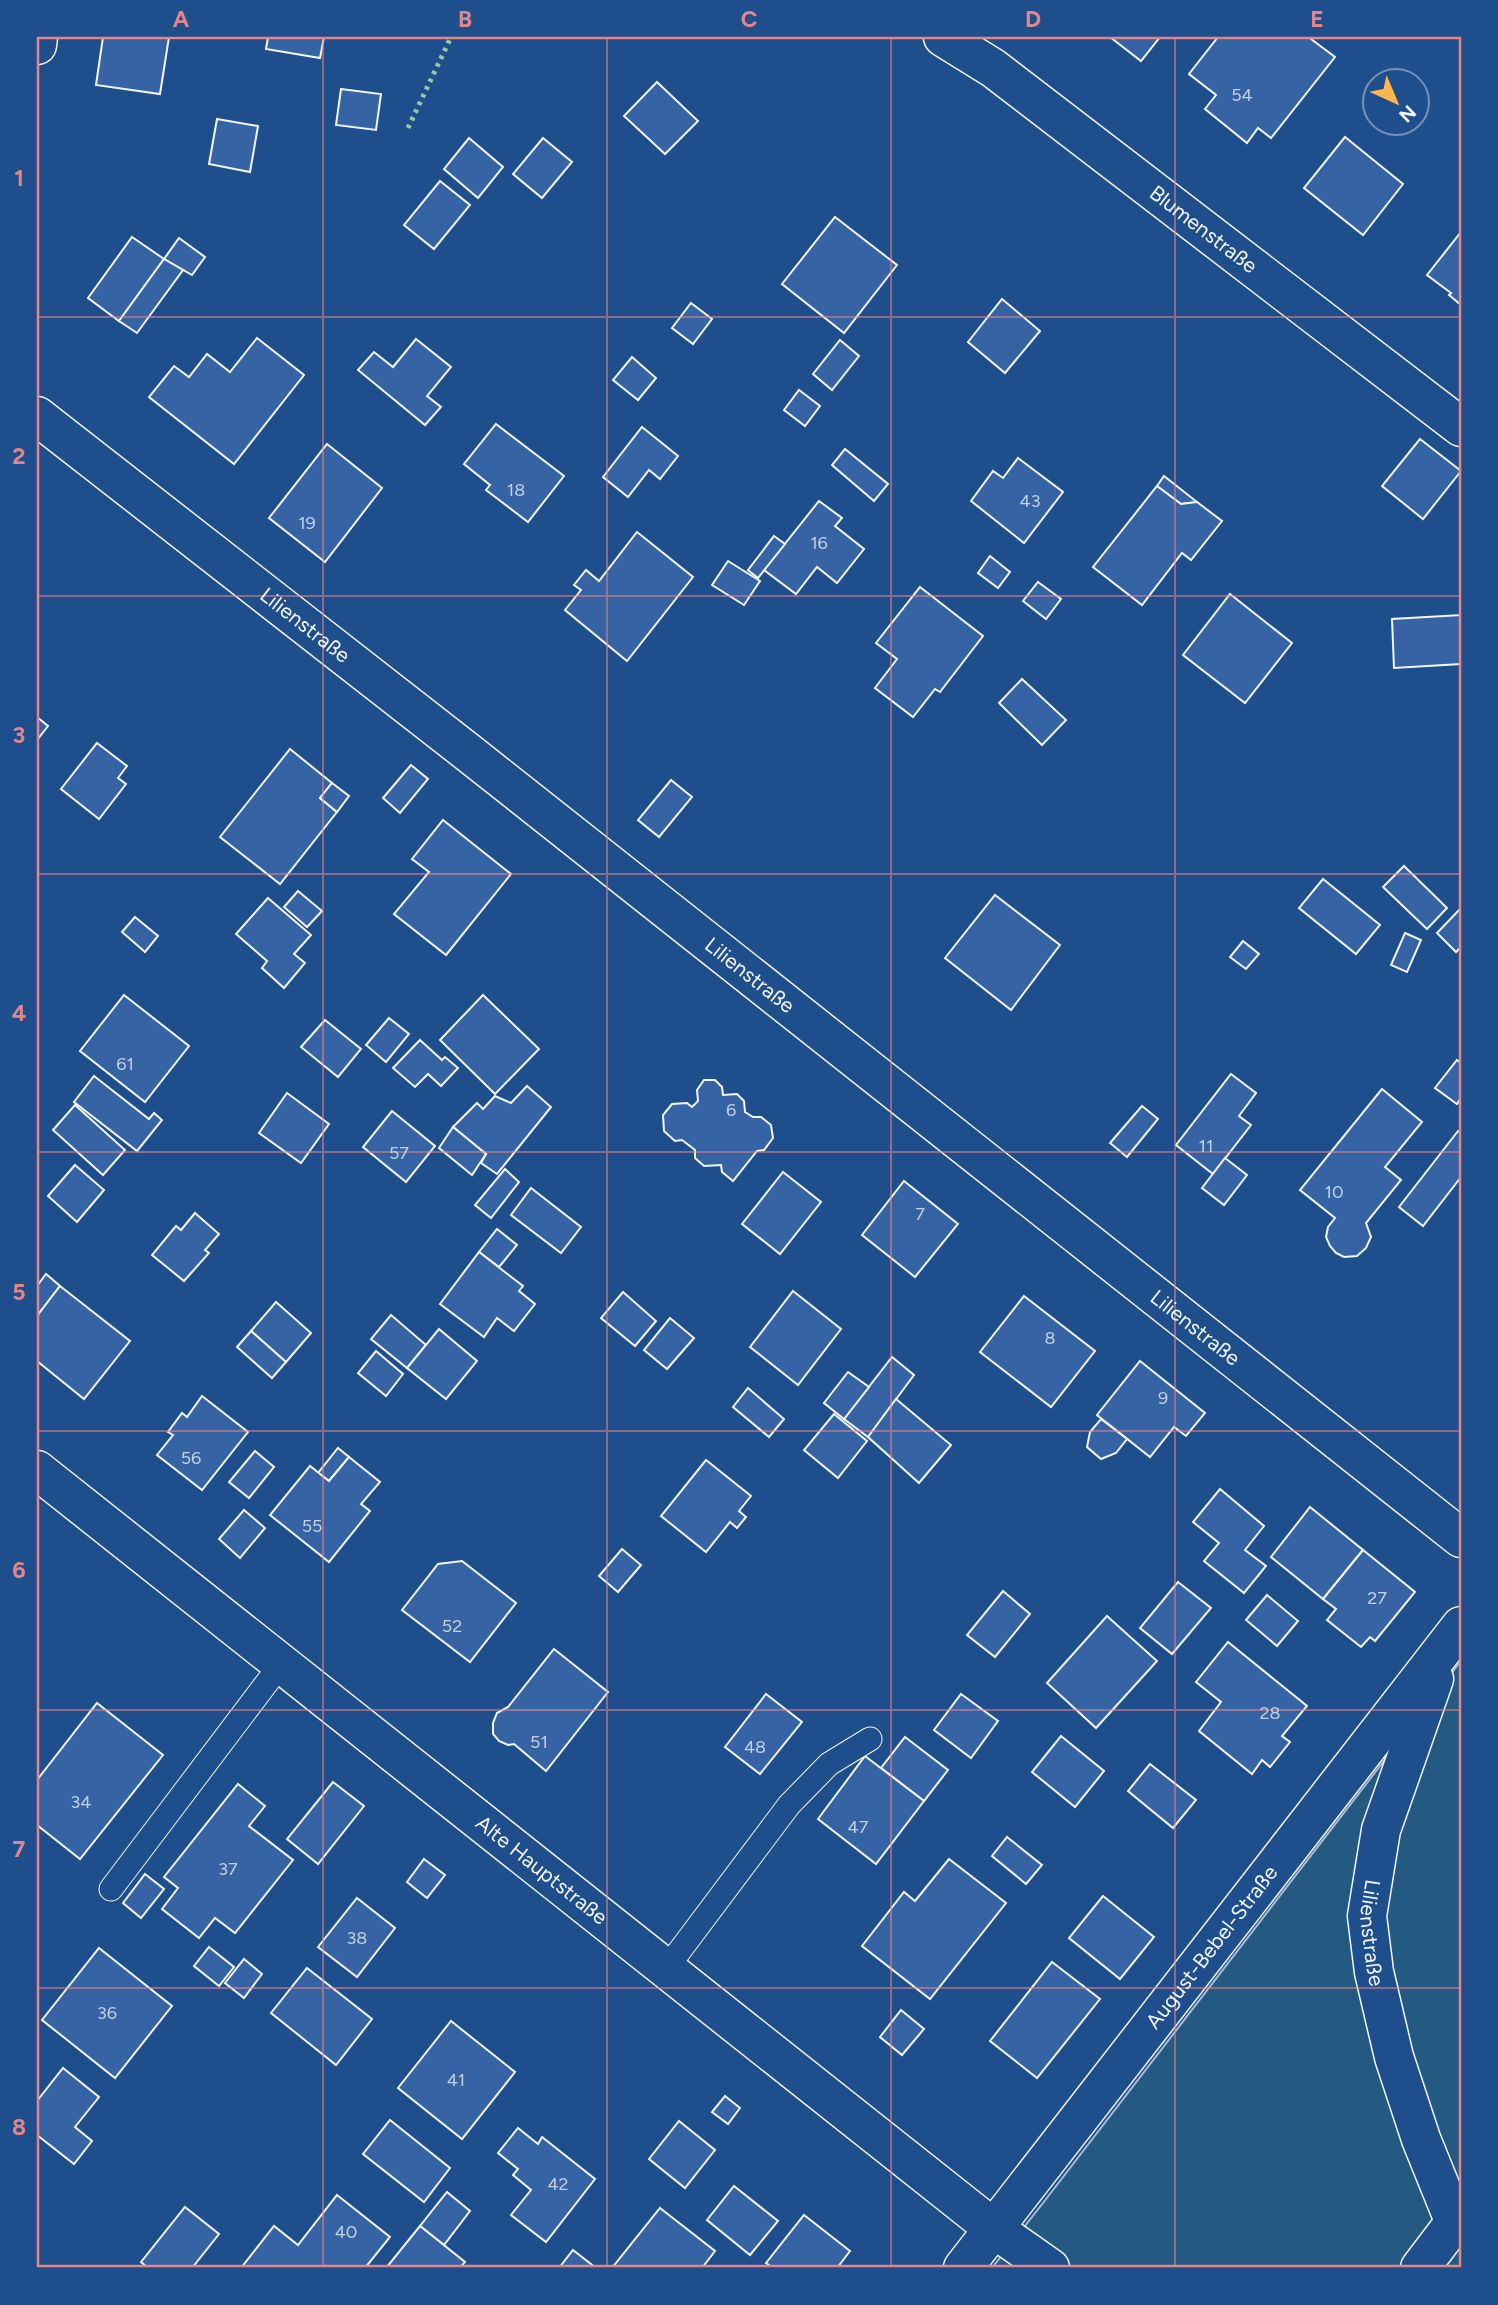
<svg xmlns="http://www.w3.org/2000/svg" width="1498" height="2305" font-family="Figtree,sans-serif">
<rect width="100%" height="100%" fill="#1f4e8c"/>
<path fill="#245a82" stroke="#a8bbd7" stroke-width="2" d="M1461 1661V2268H992L1043 2203Z"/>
<g fill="#3563a3" stroke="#f2f6ff" stroke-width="2">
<path d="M103 37H169L160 94 96 85Z"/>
<path d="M268 37H324L320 58 266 49Z"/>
<path d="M1110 37H1160L1141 61Z"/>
<path d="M1218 37H1312L1311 39 1335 57 1271 138 1258 128 1247 143 1205 109 1216 95 1189 74Z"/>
<path d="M657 82 698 121 665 154 624 116Z"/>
<path d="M341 89 381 94 376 130 336 125Z"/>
<path d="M217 119 258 126 250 172 209 164Z"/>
<path d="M1345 137 1403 184 1363 235 1304 188Z"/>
<path d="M469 138 503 167 478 198 444 169Z"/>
<path d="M543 138 572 162 542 198 513 174Z"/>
<path d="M440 181 470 205 434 249 404 225Z"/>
<path d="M835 217 897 265 844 333 782 284Z"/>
<path d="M1461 232V305L1449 295 1451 293 1427 275Z"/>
<path d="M132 237 164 259 119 321 88 298Z"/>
<path d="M179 238 205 257 192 275 164 259Z"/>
<path d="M164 259 183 270 137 333 119 321Z"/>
<path d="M1002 299 1040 331 1005 373 968 342Z"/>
<path d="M691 303 712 319 693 344 672 328Z"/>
<path d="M257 338 304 375 234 464 149 397 174 366 189 377 207 354 230 372Z"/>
<path d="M416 339 451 367 427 396 441 407 425 425 358 370 374 352 393 367Z"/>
<path d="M840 340 859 356 832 390 813 374Z"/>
<path d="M632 357 656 378 638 400 613 380Z"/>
<path d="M799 390 820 406 805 426 784 410Z"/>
<path d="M496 424 564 476 528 522 486 490 490 485 464 464Z"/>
<path d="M642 427 678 456 660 479 649 470 628 497 603 477Z"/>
<path d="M1420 439 1461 471 1423 519 1382 486Z"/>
<path d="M327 444 382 488 325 562 269 518Z"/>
<path d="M845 449 888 484 874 501 832 465Z"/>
<path d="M1018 458 1063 492 1024 543 971 501 993 471 1003 478Z"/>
<path d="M1164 476 1197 502 1181 504 1157 486Z"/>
<path d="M1157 486 1181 504 1197 502 1222 521 1191 560 1182 553 1142 605 1093 567Z"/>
<path d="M819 501 842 518 835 526 864 549 837 583 817 567 796 594 764 570Z"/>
<path d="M637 532 693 577 627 661 565 610 581 590 574 585 586 570 599 581Z"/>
<path d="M774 536 785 544 758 578 748 570Z"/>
<path d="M990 556 1010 572 998 588 978 573Z"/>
<path d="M728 561 760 581 744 605 712 585Z"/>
<path d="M1038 582 1061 599 1046 619 1023 601Z"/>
<path d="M920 587 983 636 940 692 935 689 913 717 875 688 897 659 876 643Z"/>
<path d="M1230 594 1292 643 1245 703 1183 655Z"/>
<path d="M1461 615V664L1394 668 1392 619Z"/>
<path d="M1022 679 1066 720 1042 745 999 703Z"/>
<path d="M37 717 48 726 37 740Z"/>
<path d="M97 743 127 766 118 778 126 784 99 819 61 789Z"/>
<path d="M290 749 332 783 320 798 337 812 280 884 220 837Z"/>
<path d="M411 765 428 779 400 813 383 798Z"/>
<path d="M671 780 692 797 659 837 638 820Z"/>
<path d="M332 783 349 796 337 812 320 798Z"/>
<path d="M443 820 511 874 446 955 394 914 429 872 412 859Z"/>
<path d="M1404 866 1447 908 1427 929 1383 887Z"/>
<path d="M1323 879 1380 925 1356 954 1299 908Z"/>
<path d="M298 891 322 911 307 927 284 907Z"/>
<path d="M995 895 1060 945 1011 1010 945 958Z"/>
<path d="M268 898 311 935 294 954 305 963 284 988 262 968 267 961 236 934Z"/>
<path d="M1461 908V947L1456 952 1437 933Z"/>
<path d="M135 917 158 936 145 952 122 932Z"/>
<path d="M1405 933 1421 940 1407 972 1391 965Z"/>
<path d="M1243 941 1259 954 1246 969 1230 957Z"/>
<path d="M124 995 189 1046 145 1102 80 1051Z"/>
<path d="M483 995 539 1049 495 1094 440 1040Z"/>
<path d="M389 1018 409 1034 386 1062 366 1045Z"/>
<path d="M325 1020 361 1049 338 1077 301 1047Z"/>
<path d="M420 1040 442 1060 445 1057 458 1068 441 1086 428 1074 415 1087 393 1068Z"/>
<path d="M1457 1060 1461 1063V1098L1457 1104 1435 1088Z"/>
<path d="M1231 1074 1256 1093 1239 1116 1251 1125 1213 1174 1176 1145Z"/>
<path d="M94 1076 149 1119 154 1113 162 1120 137 1151 74 1102Z"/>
<path d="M704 1080H715L722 1087 723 1095 737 1094 744 1101 745 1112 753 1117H761L771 1125 773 1138 764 1150 757 1151 733 1181 722 1172 721 1165 704 1166 695 1158V1150L682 1140 675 1141 664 1131 663 1115 672 1104 687 1103 692 1107 698 1101 697 1090Z"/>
<path d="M527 1086 551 1107 497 1174 481 1163 486 1154 453 1127 477 1103 483 1109 495 1096 511 1103Z"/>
<path d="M1382 1089 1422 1122 1385 1167 1401 1180 1366 1223 1371 1237 1366 1248 1357 1256 1344 1257 1336 1253 1330 1246 1326 1237 1328 1227 1335 1218 1300 1190Z"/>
<path d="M287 1093 329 1124 301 1163 259 1133Z"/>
<path d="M75 1105 125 1150 103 1175 53 1130Z"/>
<path d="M1142 1106 1158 1119 1127 1157 1110 1143Z"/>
<path d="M392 1111 435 1146 406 1182 363 1147Z"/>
<path d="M453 1127 486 1154 472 1175 439 1148Z"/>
<path d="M1458 1131 1461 1133V1177L1423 1226 1399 1207Z"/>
<path d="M1225 1158 1247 1175 1224 1205 1202 1188Z"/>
<path d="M75 1165 104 1190 77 1222 48 1196Z"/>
<path d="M505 1169 519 1182 491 1218 475 1205Z"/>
<path d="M783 1172 821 1202 780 1254 742 1224Z"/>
<path d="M904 1181 958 1224 915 1277 862 1235Z"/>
<path d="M531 1188 581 1227 561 1253 511 1215Z"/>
<path d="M195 1213 219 1234 205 1250 209 1253 184 1281 152 1255 176 1226 181 1230Z"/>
<path d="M497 1229 517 1245 499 1267 479 1252Z"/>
<path d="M479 1252 523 1286 519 1291 535 1304 514 1331 497 1318 484 1337 440 1304Z"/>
<path d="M46 1274 60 1286 37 1316V1286Z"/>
<path d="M60 1286 130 1341 84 1399 37 1361V1316Z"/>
<path d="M793 1291 841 1329 798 1385 750 1347Z"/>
<path d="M623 1292 656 1321 635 1346 601 1318Z"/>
<path d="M1024 1296 1095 1351 1051 1407 980 1352Z"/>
<path d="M276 1302 311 1333 286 1362 251 1331Z"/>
<path d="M391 1315 426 1345 407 1368 371 1339Z"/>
<path d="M670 1318 694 1338 667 1369 644 1350Z"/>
<path d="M439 1329 477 1361 446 1399 407 1368Z"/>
<path d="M251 1331 286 1362 272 1378 237 1347Z"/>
<path d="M376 1351 403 1374 386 1396 358 1373Z"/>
<path d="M892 1357 914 1375 868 1437 844 1419Z"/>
<path d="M1140 1361 1205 1413 1186 1436 1174 1427 1150 1457 1097 1415Z"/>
<path d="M848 1372 869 1387 844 1419 824 1403Z"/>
<path d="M748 1388 784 1419 769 1437 733 1407Z"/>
<path d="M202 1396 248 1432 202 1490 157 1455 173 1435 168 1432 182 1413 187 1417Z"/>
<path d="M896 1399 951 1445 919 1483 868 1437Z"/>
<path d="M834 1414 867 1441 838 1478 804 1450Z"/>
<path d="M1101 1419 1127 1439 1116 1453 1101 1459 1087 1447 1090 1432Z"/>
<path d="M338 1448 349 1457 329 1481 318 1473Z"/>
<path d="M255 1451 274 1467 249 1498 229 1482Z"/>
<path d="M349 1457 380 1482 361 1504 370 1511 329 1562 270 1515 310 1466 329 1481Z"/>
<path d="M706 1460 751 1496 739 1511 746 1517 737 1528 730 1522 706 1552 661 1516Z"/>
<path d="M1220 1489 1264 1526 1245 1550 1266 1566 1244 1593 1204 1561 1219 1543 1193 1522Z"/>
<path d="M1310 1507 1363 1550 1323 1599 1271 1557Z"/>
<path d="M244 1510 265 1528 240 1558 219 1539Z"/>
<path d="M622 1549 641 1565 618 1592 599 1576Z"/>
<path d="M1363 1550 1415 1592 1375 1641 1370 1637 1361 1647 1327 1620 1336 1609 1323 1599Z"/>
<path d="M462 1561 516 1603 470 1662 402 1610 438 1564Z"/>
<path d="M1178 1582 1211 1608 1172 1654 1140 1628Z"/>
<path d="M1003 1591 1030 1614 995 1657 967 1635Z"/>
<path d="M1267 1595 1298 1621 1277 1646 1246 1620Z"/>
<path d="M1107 1616 1157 1661 1096 1728 1047 1683Z"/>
<path d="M1228 1642 1307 1706 1282 1736 1290 1742 1270 1767 1262 1760 1252 1774 1199 1731 1221 1702 1196 1682Z"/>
<path d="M554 1649 608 1692 546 1771 514 1744 508 1745 499 1741 493 1734V1723L497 1713 508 1707Z"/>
<path d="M766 1694 802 1722 760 1774 725 1747Z"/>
<path d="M961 1694 998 1721 971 1758 934 1730Z"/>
<path d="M97 1703 163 1755 80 1859 37 1825V1780Z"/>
<path d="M1061 1736 1104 1771 1075 1807 1032 1772Z"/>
<path d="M905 1737 948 1770 924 1801 881 1768Z"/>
<path d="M865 1756 924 1801 876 1864 818 1819Z"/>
<path d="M1150 1764 1196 1800 1173 1828 1128 1791Z"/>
<path d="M333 1782 364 1806 318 1864 287 1839Z"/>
<path d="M238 1784 265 1806 249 1826 293 1860 235 1933 215 1918 199 1938 162 1909 178 1888 164 1877Z"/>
<path d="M1007 1837 1042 1865 1026 1884 992 1856Z"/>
<path d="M424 1859 445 1875 427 1898 407 1882Z"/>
<path d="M949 1859 1006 1903 930 1999 862 1946 904 1892 915 1901Z"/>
<path d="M145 1874 164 1889 141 1918 123 1903Z"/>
<path d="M1103 1896 1154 1937 1120 1979 1069 1938Z"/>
<path d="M357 1898 395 1928 357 1977 318 1947Z"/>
<path d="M209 1947 234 1967 219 1986 194 1966Z"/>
<path d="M99 1948 172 2006 115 2078 42 2020Z"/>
<path d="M244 1959 262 1974 244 1998 225 1983Z"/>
<path d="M1052 1962 1100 1999 1037 2078 990 2041Z"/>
<path d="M307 1968 372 2019 336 2065 271 2013Z"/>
<path d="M901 2010 924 2029 902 2055 880 2037Z"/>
<path d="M451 2021 515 2072 462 2139 398 2088Z"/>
<path d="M63 2068 99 2097 75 2127 92 2141 74 2164 37 2135V2101Z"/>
<path d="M725 2096 740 2108 728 2124 712 2112Z"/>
<path d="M390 2120 450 2168 424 2202 363 2154Z"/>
<path d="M679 2121 715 2150 685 2188 649 2159Z"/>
<path d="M518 2128 538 2144 542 2137 595 2179 546 2242 511 2215 531 2190 513 2175 518 2169 498 2153Z"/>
<path d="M734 2186 778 2221 750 2255 707 2220Z"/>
<path d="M447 2192 470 2211 444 2245 420 2226Z"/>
<path d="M337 2195 390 2237 365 2268H241L274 2226 298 2245Z"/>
<path d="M185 2207 219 2234 192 2268H148L141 2262Z"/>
<path d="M660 2208 715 2251 702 2268H612Z"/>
<path d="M804 2215 850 2251 837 2268H773L766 2263Z"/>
<path d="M420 2226 465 2262 460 2268H386Z"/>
<path d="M573 2250 596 2268H559Z"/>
</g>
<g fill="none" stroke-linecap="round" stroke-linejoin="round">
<g stroke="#f2f6ff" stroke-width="25">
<g id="service">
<path d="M111 1889 281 1664"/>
<path d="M666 1969 789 1805 829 1764 870 1739"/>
</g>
</g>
<g stroke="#f2f6ff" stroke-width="41">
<g id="minor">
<path id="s1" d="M943 37 993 68 1461 427"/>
<path d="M37 45 38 37"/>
<path id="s2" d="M37 416 470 754 1461 1538"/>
<path id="s3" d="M37 1470 993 2228 1050 2268"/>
<path id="s4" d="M1434 1679 1381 1830 1367 1916 1374 1972 1394 2057 1421 2139 1455 2223"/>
<path id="s5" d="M963 2268 1461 1626"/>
<path d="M1420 2268 1461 2214"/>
</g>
</g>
<use href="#service" stroke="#1f4e8c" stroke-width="23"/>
<use href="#minor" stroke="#1f4e8c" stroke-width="38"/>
<path stroke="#97c8a6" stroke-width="5" stroke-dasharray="3.5 5" stroke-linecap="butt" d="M408 128 451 37"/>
</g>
<path fill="none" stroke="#e38589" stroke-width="2" stroke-opacity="0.55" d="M323 37V2268M607 37V2268M891 37V2268M1175 37V2268M37 317H1461M37 596H1461M37 874H1461M37 1152H1461M37 1431H1461M37 1710H1461M37 1988H1461"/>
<g text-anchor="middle" stroke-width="5" stroke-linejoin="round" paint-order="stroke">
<g font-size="18" fill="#c3d1e8">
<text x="1242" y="101">54</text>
<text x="516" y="496">18</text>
<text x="1030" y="507">43</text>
<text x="307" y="529">19</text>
<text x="819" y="549">16</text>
<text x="125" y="1070">61</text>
<text x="731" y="1116">6</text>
<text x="1206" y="1152">11</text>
<text x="399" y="1159">57</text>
<text x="1334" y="1198">10</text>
<text x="920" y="1220">7</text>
<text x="1050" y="1344">8</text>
<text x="1163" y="1404">9</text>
<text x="191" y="1464">56</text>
<text x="312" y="1532">55</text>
<text x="1377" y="1604">27</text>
<text x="452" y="1632">52</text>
<text x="1270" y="1719">28</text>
<text x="539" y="1748">51</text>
<text x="755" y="1753">48</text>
<text x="81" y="1808">34</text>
<text x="858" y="1833">47</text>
<text x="228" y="1875">37</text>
<text x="357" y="1944">38</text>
<text x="107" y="2019">36</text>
<text x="456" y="2086">41</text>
<text x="558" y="2190">42</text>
<text x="346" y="2238">40</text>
</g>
<g font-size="21" fill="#f2f6ff" stroke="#1f4e8c">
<text dy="7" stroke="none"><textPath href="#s1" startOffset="324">Blumenstraße</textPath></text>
<text dy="7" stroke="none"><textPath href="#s2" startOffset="340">Lilienstraße</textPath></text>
<text dy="7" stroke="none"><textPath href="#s2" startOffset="906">Lilienstraße</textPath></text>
<text dy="7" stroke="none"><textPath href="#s2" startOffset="1474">Lilienstraße</textPath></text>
<text dy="7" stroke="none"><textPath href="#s3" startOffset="644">Alte Hauptstraße</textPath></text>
<text dy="7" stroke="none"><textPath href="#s4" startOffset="264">Lilienstraße</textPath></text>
<text dy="7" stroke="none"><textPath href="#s5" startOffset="406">August-Bebel-Straße</textPath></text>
</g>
</g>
<rect width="1498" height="2305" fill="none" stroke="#1f4e8c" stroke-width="77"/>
<g transform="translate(1396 102) rotate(136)"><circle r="33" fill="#1f4e8c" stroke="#7391ba" stroke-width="2"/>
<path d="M0-5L12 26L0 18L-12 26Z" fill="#ffb74d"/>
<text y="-10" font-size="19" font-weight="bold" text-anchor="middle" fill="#f2f6ff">N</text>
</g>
<rect x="38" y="38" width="1422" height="2228" fill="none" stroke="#e38589" stroke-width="2.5"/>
<g font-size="23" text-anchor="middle" font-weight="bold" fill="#e38589">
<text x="181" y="27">A</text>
<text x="465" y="27">B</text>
<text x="749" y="27">C</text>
<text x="1033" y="27">D</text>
<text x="1317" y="27">E</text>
<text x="19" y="186">1</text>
<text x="19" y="464">2</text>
<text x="19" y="743">3</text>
<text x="19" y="1021">4</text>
<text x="19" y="1300">5</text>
<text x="19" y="1578">6</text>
<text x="19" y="1857">7</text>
<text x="19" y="2135">8</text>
</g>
</svg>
